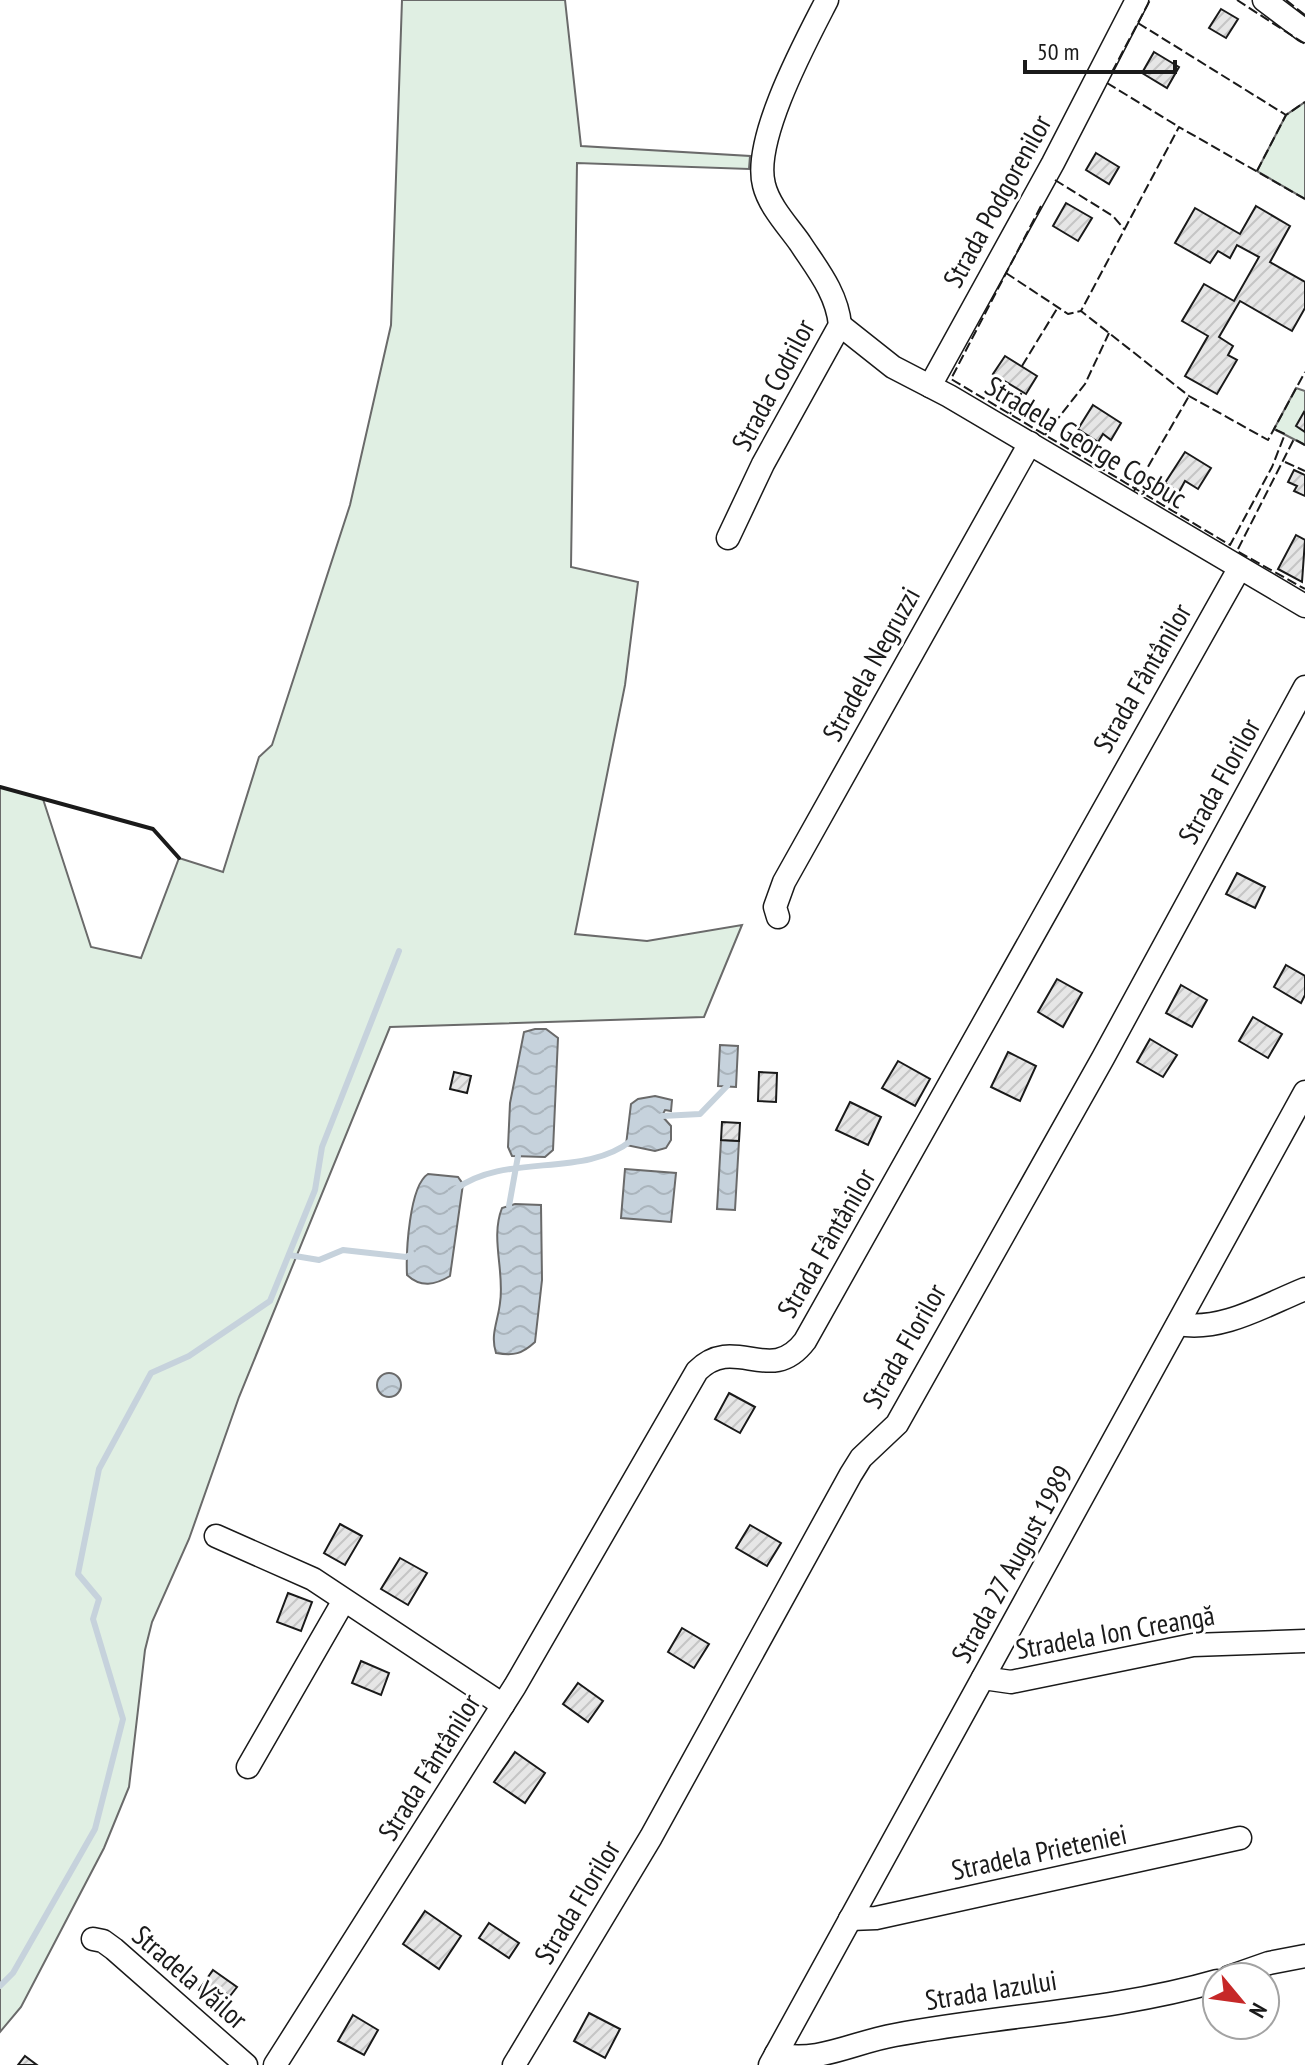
<svg xmlns="http://www.w3.org/2000/svg" width="1305" height="2065" font-family="'PT Sans Narrow',sans-serif">
<defs>
<pattern id="water-waves" width="16" height="10" patternUnits="userSpaceOnUse" patternTransform="scale(2)"><rect width="16" height="10" fill="#c6d2dc"/><path d="M0 5q4-4 8 0t8 0" fill="none" stroke="#aab4bc"/></pattern>
<pattern id="building-hatch" width="6" height="6" patternUnits="userSpaceOnUse" patternTransform="scale(2)"><rect width="6" height="6" fill="#e6e6e6"/><path d="M-1 1l2-2M0 6l6-6M5 7l2-2" fill="none" stroke="#c5c5c5"/></pattern>
</defs>
<rect width="100%" height="100%" fill="#fff"/>
<g fill="#e0efe3" stroke="#6a6a6a" stroke-width="2">
<path d="M402 0H565L581 146 750 156 749 169 577 163 571 567 638 582 625 685 575 934 647 941 742 925 704 1017 390 1027 239 1397 189 1539 152 1622 145 1650 129 1787 104 1848 21 2007 0 2032V787L43 799 91 947 141 958 179 858 223 872 259 757 272 745 350 505 391 325Z"/>
<path d="M1305 102V199L1257 171 1286 115Z"/>
<path d="M1296 388 1305 391V445L1274 429Z"/>
</g>
<g fill="url(#water-waves)" stroke="#6a6a6a" stroke-width="2">
<path d="M535 1029H546L558 1038 553 1150 545 1157 512 1156 508 1147 510 1103 524 1032Z"/>
<path d="M720 1045 738 1046 736 1087 718 1086Z"/>
<path d="M655 1096 672 1100 671 1111 665 1110 662 1116 671 1126V1140L666 1148 655 1151 626 1145 631 1104 638 1099Z"/>
<path d="M721 1140 739 1141 735 1210 717 1209Z"/>
<path d="M625 1169 676 1173 671 1222 621 1218Z"/>
<path d="M428 1174 458 1177 463 1184 450 1276C435 1285 421 1288 407 1275 406 1253 409 1186 428 1174Z"/>
<path d="M515 1204 541 1205 542 1280 535 1342C522 1354 514 1356 496 1353 490 1335 498 1321 500 1303 505 1272 490 1238 502 1208Z"/>
<circle cx="389" cy="1385" r="12"/>
</g>
<g fill="none" stroke-linecap="round" stroke-linejoin="round">
<g stroke="#c6d2dc" stroke-width="6">
<path d="M657 1120 662 1116 700 1114 727 1086"/>
<path d="M456 1189C506 1152 584 1179 632 1140"/>
<path d="M509 1206 518 1156"/>
<path d="M289 1255 319 1260 343 1250 406 1257 412 1254"/>
<path d="M0 1986 13 1973 95 1829 123 1719 93 1619 99 1599 78 1574 99 1469 151 1373 189 1356 270 1301 315 1190 322 1147 399 951"/>
</g>
</g>
<g fill="url(#building-hatch)" stroke="#1a1a1a" stroke-width="2">
<path d="M1221 9 1238 19 1226 38 1209 28Z"/>
<path d="M1154 52 1179 67 1167 88 1142 73Z"/>
<path d="M1096 153 1119 167 1109 184 1086 170Z"/>
<path d="M1066 203 1092 218 1078 241 1053 226Z"/>
<path d="M1256 206 1290 226 1270 262 1305 282V308L1292 331 1240 301 1219 337 1233 346 1228 355 1237 360 1217 394 1185 376 1208 336 1182 321 1204 284 1234 301 1259 257 1237 245 1230 258 1218 251 1210 263 1175 243 1195 208 1240 234Z"/>
<path d="M1005 356 1037 376 1026 394 993 374Z"/>
<path d="M1093 405 1121 423 1111 440 1103 434 1098 442 1078 429Z"/>
<path d="M1304 412 1305 413V432L1296 426Z"/>
<path d="M1185 452 1211 468 1198 489 1185 481 1179 492 1165 483Z"/>
<path d="M1294 470 1305 475V496L1294 491 1297 486 1288 482Z"/>
<path d="M1296 535 1305 540 1302 582 1278 569Z"/>
<path d="M1237 873 1265 887 1255 908 1226 894Z"/>
<path d="M1286 965 1305 976V995L1301 1003 1274 987Z"/>
<path d="M1057 979 1082 993 1063 1027 1038 1012Z"/>
<path d="M1181 985 1207 1000 1192 1027 1166 1013Z"/>
<path d="M1253 1017 1282 1034 1268 1058 1239 1041Z"/>
<path d="M1150 1039 1177 1055 1163 1077 1137 1062Z"/>
<path d="M1008 1052 1036 1066 1020 1101 991 1087Z"/>
<path d="M898 1061 930 1079 915 1106 882 1088Z"/>
<path d="M454 1072 471 1076 467 1093 450 1089Z"/>
<path d="M759 1072 777 1073 776 1102 758 1101Z"/>
<path d="M850 1102 881 1117 868 1145 836 1130Z"/>
<path d="M722 1122 740 1123 739 1141 721 1140Z"/>
<path d="M729 1393 755 1407 740 1433 715 1419Z"/>
<path d="M340 1524 362 1536 345 1565 324 1553Z"/>
<path d="M750 1525 781 1543 767 1566 736 1548Z"/>
<path d="M400 1558 427 1573 408 1605 381 1589Z"/>
<path d="M288 1593 312 1602 301 1631 277 1622Z"/>
<path d="M682 1628 709 1644 694 1668 668 1652Z"/>
<path d="M361 1661 389 1673 381 1695 352 1683Z"/>
<path d="M578 1683 603 1701 588 1722 563 1704Z"/>
<path d="M515 1752 545 1773 525 1803 494 1782Z"/>
<path d="M425 1911 461 1936 439 1969 403 1944Z"/>
<path d="M489 1923 519 1943 509 1958 479 1938Z"/>
<path d="M213 1970 237 1987 230 1996 224 1992 217 2002 199 1990Z"/>
<path d="M589 2013 620 2029 605 2058 574 2041Z"/>
<path d="M353 2015 378 2030 364 2055 338 2041Z"/>
<path d="M25 2056 37 2065H18Z"/>
</g>
<g fill="none" stroke-linecap="round" stroke-linejoin="round">
<g stroke="#1a1a1a" stroke-width="25">
<g id="minor">
<path d="M1264 0 1305 31"/>
<path d="M840 325 893 367 949 396 1305 606"/>
<path d="M930 386 1053 163 1137 0"/>
<path d="M728 538 763 464 840 325C837 293 817 269 800 243 788 226 769 206 764 185 752 140 806 41 827 0"/>
<path d="M778 917 775 907 784 882 1030 443"/>
<path d="M1178 1324C1222 1332 1265 1305 1305 1289"/>
<path d="M216 1536 313 1579 503 1705"/>
<path d="M983 1678 1011 1682 1193 1645 1305 1641"/>
<path d="M248 1767 343 1602"/>
<path d="M850 1919 876 1918 1240 1838"/>
<path d="M93 1939 103 1941 114 1949 246 2065"/>
<path d="M1229 1977 1269 1963 1305 1956"/>
<path d="M776 2054C818 2064 854 2042 895 2035 1001 2015 1113 2011 1217 1981"/>
<path d="M275 2065 515 1686 697 1371C735 1333 770 1387 805 1341L1239 569"/>
<path d="M514 2065 651 1837 851 1474 861 1458 897 1424 1103 1058 1305 687"/>
<path d="M770 2065 1305 1092"/>
</g>
</g>
<use href="#minor" stroke="#fff" stroke-width="22"/>
<g stroke="#1a1a1a" stroke-width="2" stroke-dasharray="10 4" stroke-linecap="butt">
<path d="M1237 0 1305 44"/>
<path d="M1286 0 1305 15"/>
<path d="M1138 23 1286 115"/>
<path d="M1112 72 1150 0"/>
<path d="M1107 83 1179 127"/>
<path d="M1257 171 1286 115 1305 102"/>
<path d="M1055 180 1113 216 1124 229"/>
<path d="M1305 199 1179 127 1081 311 1189 396 1268 440 1305 372"/>
<path d="M1041 206 951 379 1230 545 1272 467 1285 434 1274 429"/>
<path d="M1006 273 1068 314 1081 311"/>
<path d="M1022 366 1058 307"/>
<path d="M1010 414 1022 392"/>
<path d="M1045 435 1085 384 1109 333"/>
<path d="M1305 445 1294 439 1237 551 1305 589"/>
<path d="M1285 462 1305 471"/>
<path d="M1134 491 1189 396"/>
</g>
<path stroke="#1a1a1a" stroke-width="4" d="M0 787 153 829 179 858"/>
</g>
<g text-anchor="middle" stroke-width="6" stroke-linejoin="round" paint-order="stroke">
<g font-size="28" fill="#1a1a1a" stroke="#fff">
<text transform="translate(997 201) rotate(-61)" y="10">Strada Podgorenilor</text>
<text transform="translate(773 385) rotate(-62)" y="10">Strada Codrilor</text>
<text transform="translate(1086 442) rotate(31)" y="10">Stradela George Coșbuc</text>
<text transform="translate(871 664) rotate(-61)" y="10">Stradela Negruzzi</text>
<text transform="translate(1142 678) rotate(-60)" y="10">Strada Fântânilor</text>
<text transform="translate(1219 781) rotate(-61)" y="10">Strada Florilor</text>
<text transform="translate(826 1243) rotate(-60)" y="10">Strada Fântânilor</text>
<text transform="translate(904 1346) rotate(-60)" y="10">Strada Florilor</text>
<text transform="translate(1012 1564) rotate(-61)" y="10">Strada 27 August 1989</text>
<text transform="translate(1115 1632) rotate(-10)" y="10">Stradela Ion Creangă</text>
<text transform="translate(429 1767) rotate(-58)" y="10">Strada Fântânilor</text>
<text transform="translate(1039 1852) rotate(-12)" y="10">Stradela Prieteniei</text>
<text transform="translate(577 1902) rotate(-59)" y="10">Strada Florilor</text>
<text transform="translate(190 1977) rotate(41)" y="10">Stradela Văilor</text>
<text transform="translate(991 1990) rotate(-9)" y="10">Strada Iazului</text>
</g>
</g>
<g transform="translate(1241 2001) rotate(119)"><circle r="38" fill="#ffffff" stroke="#a3a3a3" stroke-width="2"/>
<path d="M0-6L14 30L0 20L-14 30Z" fill="#c62828"/>
<text y="-12" font-size="22" font-weight="bold" text-anchor="middle" fill="#1a1a1a">N</text>
</g>
<path d="M1025 60v12h150v-12" fill="none" stroke="#1a1a1a" stroke-width="4"/>
<text x="1037" y="60" font-size="24" fill="#1a1a1a" stroke="#ffffff" stroke-width="6" paint-order="stroke">50 m</text>
</svg>
